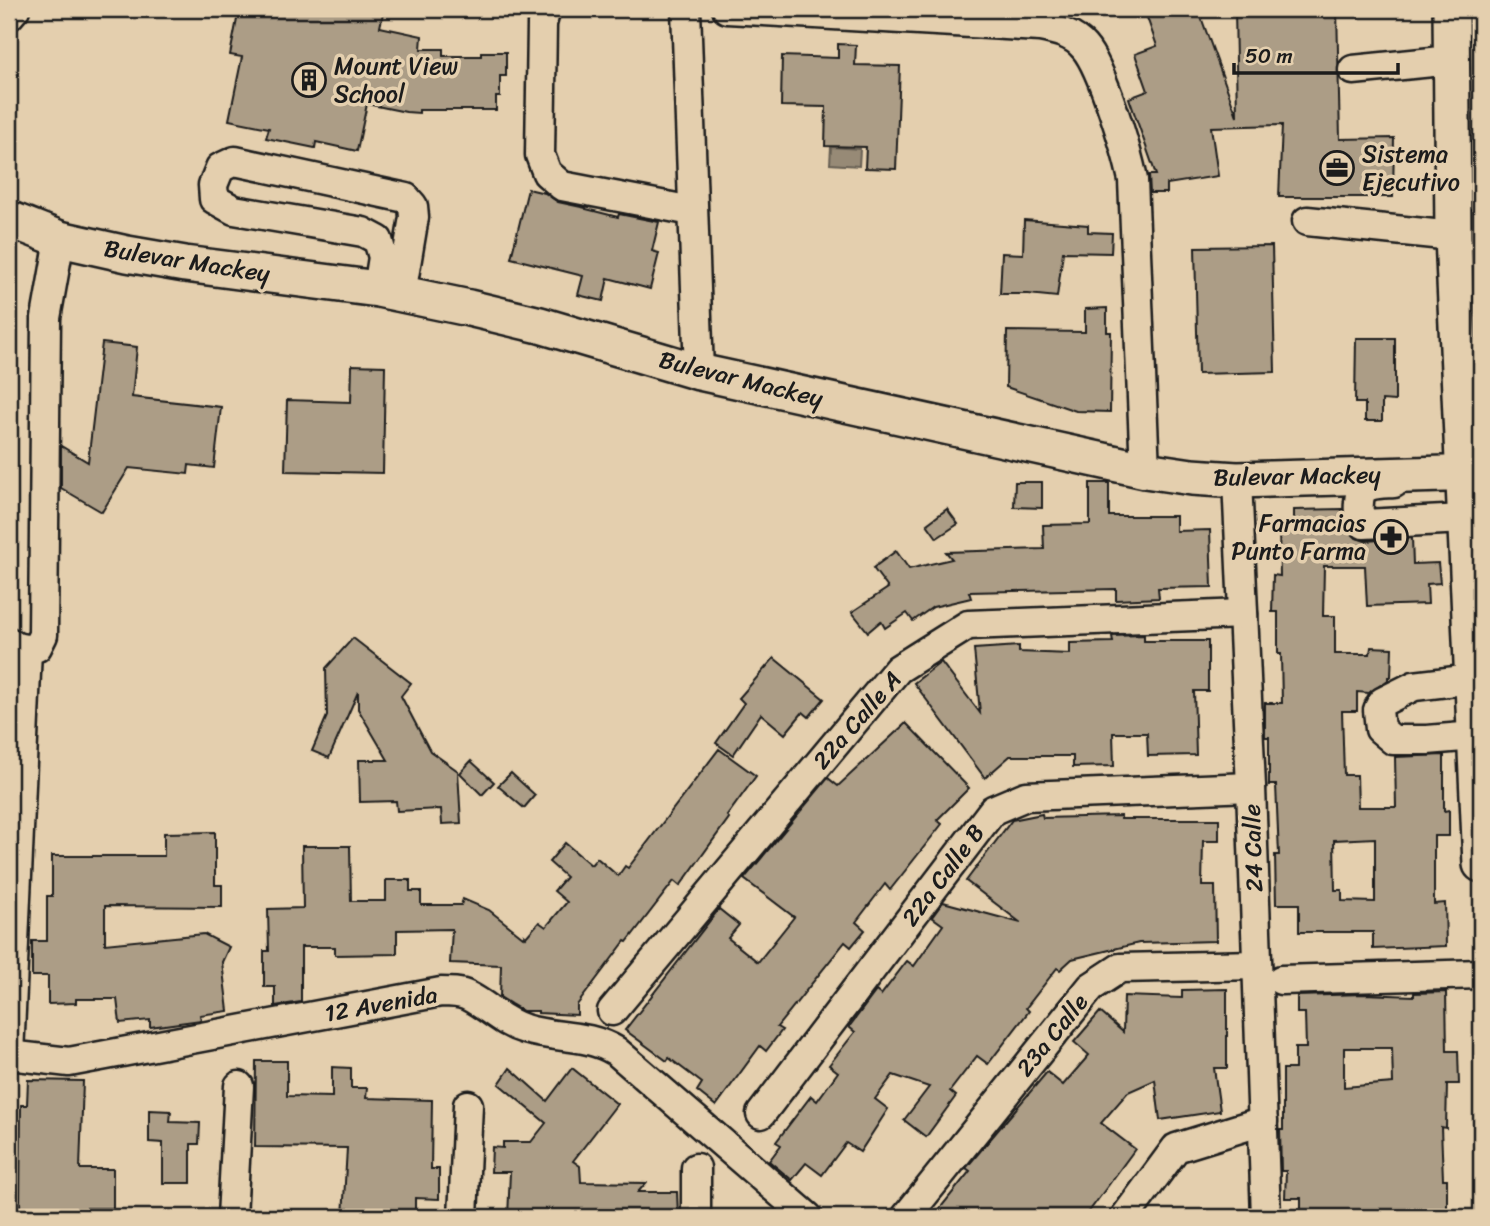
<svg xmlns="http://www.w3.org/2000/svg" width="1490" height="1226" font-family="Sriracha,sans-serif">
<rect width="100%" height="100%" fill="#e4cfae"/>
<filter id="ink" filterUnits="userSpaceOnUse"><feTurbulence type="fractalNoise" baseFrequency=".0143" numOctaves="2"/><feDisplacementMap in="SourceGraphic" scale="14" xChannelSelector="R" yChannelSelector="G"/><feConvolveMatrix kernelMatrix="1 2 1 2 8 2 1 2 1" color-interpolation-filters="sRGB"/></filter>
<g filter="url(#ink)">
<path fill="#978a76" stroke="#665e52" stroke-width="2" d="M831 147 860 149 859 166 830 164Z"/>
<g fill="#ac9d86" stroke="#1c1c1c" stroke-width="2" fill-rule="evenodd">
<path d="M239 9H384L380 27 422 36 421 49H443V56H481V52H506V76H500V97H496V110H419V113L406 112 367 104 357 151 316 142 315 148 266 138 269 128 229 120 242 57 230 55Z"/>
<path d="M1144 9H1198L1237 116 1235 9H1337L1340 139 1394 138 1393 197H1279L1282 125 1211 127 1218 176 1167 184V193H1150L1149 175H1156L1129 98 1148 91 1135 54 1157 46Z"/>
<path d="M838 44 856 45 855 65 900 66 896 169 865 168 866 147 825 146 826 107 781 106 782 56 838 58Z"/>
<path d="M528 189 545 193 558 202 586 208V209L618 217 619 214 659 222 652 251 659 253 650 289 608 278 603 301 578 295 583 276 511 258Z"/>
<path d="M1024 220 1088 225V232L1112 233 1111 253 1063 252 1057 297 1028 294H1000L1002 253 1023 254Z"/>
<path d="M1272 246 1275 372 1198 374 1195 247Z"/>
<path d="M1107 308V332H1111L1110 412 1076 411 1006 387 1007 331 1085 332V309Z"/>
<path d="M1356 338H1395V401L1382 400V421H1365V403H1355Z"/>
<path d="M102 343 137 347 132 397 221 407 214 468 189 465 188 474 129 468 102 512 61 488V446L88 462Z"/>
<path d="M352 365 385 366 383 473 285 471 287 400 351 402Z"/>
<path d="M1015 482H1042V508L1014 507Z"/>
<path d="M1090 483H1109V516H1176V531L1210 530 1212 587 1158 588 1159 598 1116 600V589L969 592 971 598 933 607 913 621 907 613 885 628 881 621 868 632 852 612 888 588 873 568 896 551 909 569 952 559 946 552 1044 549 1043 525 1090 524Z"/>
<path d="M947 509 958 524 937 538 927 524Z"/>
<path d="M1342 509 1346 525 1356 538 1365 541 1412 538 1413 564 1438 563 1440 583 1427 584 1428 604 1367 606 1365 566H1324L1323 616H1335V654H1370L1371 647 1392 648 1391 677H1388V680L1369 693 1357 692V711H1342L1344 775H1357L1358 807H1396L1395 757 1444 755V811L1449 810V836H1434V904L1445 903 1446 946 1373 949V932H1299V904H1276L1275 855H1279L1276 785H1269V737H1265V703H1282L1281 654H1278V612H1272L1273 575 1280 576 1279 526 1294 525V510ZM1375 838V902L1342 901V890H1335L1334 840Z"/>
<path d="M1144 635V641H1208V691H1194L1196 755 1148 756 1147 733H1113L1114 766 1073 767V756H1010L985 778 914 683 941 662 980 713 974 649 1019 646V652L1070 654V643L1113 642 1112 636Z"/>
<path d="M353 638 411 683 401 696 430 751 458 771 461 823 442 824 441 809 397 811 396 801 360 802 359 760H388L358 709V692L329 758 312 751 327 716 326 668Z"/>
<path d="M774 658 824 699 809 717 803 712 785 734 761 714 733 755 716 743 744 703 739 698Z"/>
<path d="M906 723 969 788 937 820 942 824 890 890 885 884 856 922 865 930 851 947 845 942 777 1027 782 1030 766 1051 760 1046 716 1106 697 1091 702 1083 669 1058 667 1061 625 1030 719 909 739 925 728 938 758 962 794 917 744 879 828 778 838 786Z"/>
<path d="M719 749 756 776 727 816 729 818 680 886 674 881 627 942 625 941 577 1005V1015L538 1013V1011H523L511 1004 500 997 501 965 450 963 452 929 397 930V954L335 955V947H301V1002L275 1006V987H264V951H269L268 909 303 908 302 846H350L351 901H386V880H410V891H421V905H461L463 899 489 910 523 937 524 935 526 937 539 922 546 927 567 902 554 891 566 877 549 862 565 843 591 865 597 858 618 876 625 866 628 868Z"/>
<path d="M471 761 494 782 482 795 460 773Z"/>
<path d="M511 773 535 795 524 808 498 786Z"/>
<path d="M1042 814 1043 818 1121 816V819H1219V841H1203L1202 886H1215L1216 941 1139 943 1072 959 1060 970 1057 968 1026 1008 1029 1011 988 1064 977 1056 950 1091 956 1096 926 1137 904 1120 929 1087 893 1075 875 1099 888 1109 860 1152 846 1143 822 1175 806 1163 792 1180 769 1161 781 1145 776 1142 811 1096 817 1101 838 1072 829 1065 855 1032 849 1027 876 991 881 995 907 961 914 966 943 925 932 917 943 902 1021 923 966 881 1012 820Z"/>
<path d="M215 832V885H222V907L105 906V944L204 934 229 947 222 962 228 1011 200 1015 201 1020 150 1027V1020L120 1023 117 999H76V1003L48 1004V976H32V941H47V896H52V856H164V833Z"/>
<path d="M1227 989V1068H1214L1220 1111 1160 1120 1155 1080 1128 1092 1101 1123 1135 1149 1085 1217H933L970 1171 966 1168 1047 1072 1063 1085 1089 1055 1074 1042 1100 1012 1123 1032 1124 996 1182 998V990Z"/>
<path d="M1446 992 1447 1051H1458L1459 1084H1447L1446 1128 1441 1127 1443 1179H1447V1217H1301V1198H1285L1286 1171H1281L1280 1130H1283V1069H1295V1048H1306L1305 1013H1297V996L1364 994 1414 996V993ZM1344 1048H1392L1393 1083 1344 1087Z"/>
<path d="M256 1061H287V1096L332 1097V1067L351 1068V1088H367L366 1098 432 1100 431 1169H439V1199L415 1198V1215H362V1217H343L347 1148 255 1147Z"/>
<path d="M510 1068 547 1101 572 1068 617 1104 573 1161 580 1166 581 1182 646 1183 638 1192H677L678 1216 590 1217V1213L547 1212V1217H508L510 1172H491L492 1147 503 1148V1142H531L546 1123 499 1084Z"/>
<path d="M28 1080 83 1081 80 1169H113V1208H75V1217H20L21 1105H27Z"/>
<path d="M149 1110 171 1111 170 1122 200 1123 199 1144H191V1183H163V1143L149 1142Z"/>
</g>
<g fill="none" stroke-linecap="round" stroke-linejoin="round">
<g stroke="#1c1c1c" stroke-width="33">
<g id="minor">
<path d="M546 9 542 24 540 155 547 173 562 186 692 211"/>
<path d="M686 9 699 372"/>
<path d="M727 9 1040 27C1056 30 1073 34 1084 47 1102 67 1127 151 1133 180L1145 470"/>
<path d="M9 16 15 9"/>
<path d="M1353 70 1452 60"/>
<path d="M1307 221 1453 236"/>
<path d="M378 289 383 257 378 240 363 232 234 210 214 199 213 185 220 168 235 161 406 198 413 206 414 217 401 294"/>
<path d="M1237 480 1251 787 1266 1217"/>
<path d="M1394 483C1379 484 1360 482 1359 502 1358 512 1359 516 1364 524L1465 519"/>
<path d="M9 642C17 650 27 650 37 647L43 635 46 318 60 239"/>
<path d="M1472 679 1414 686 1382 702 1378 710 1380 729 1393 740H1427L1475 736"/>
<path d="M1281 980 1481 974"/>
<path d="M612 1011 898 669 968 625 1243 614"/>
<path d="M9 1055 69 1062 441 992C450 992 460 992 468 996 488 1006 503 1023 525 1029 557 1039 586 1033 616 1051L808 1217"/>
<path d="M9 1055 27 650"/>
<path d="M761 1114 993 810 1026 796 1251 787"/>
<path d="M232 1217 239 1086"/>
<path d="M463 1217 468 1105"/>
<path d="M696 1217V1168"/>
<path d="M906 1217 1091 987 1120 968 1257 965"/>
<path d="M1125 1217 1176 1148 1263 1121"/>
</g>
</g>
<g stroke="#1c1c1c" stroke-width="40">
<g id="major">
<path d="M1451 9 1453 236 1481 864"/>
<path d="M9 219 60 239 127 254 185 264 378 289 469 308 540 325 699 372 1145 470 1192 477 1237 480 1481 473"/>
</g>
</g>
<use href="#minor" stroke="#e4cfae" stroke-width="28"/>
<use href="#major" stroke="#e4cfae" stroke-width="35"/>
</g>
</g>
<defs>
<g id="building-ring" transform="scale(1.75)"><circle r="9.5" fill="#e4cfae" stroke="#1c1c1c" stroke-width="1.5"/><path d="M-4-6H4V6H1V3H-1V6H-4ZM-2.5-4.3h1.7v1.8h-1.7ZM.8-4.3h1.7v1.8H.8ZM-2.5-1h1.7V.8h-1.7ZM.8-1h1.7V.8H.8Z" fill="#1c1c1c"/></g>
<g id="office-ring" transform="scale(1.75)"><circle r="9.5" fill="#e4cfae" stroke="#1c1c1c" stroke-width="1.5"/><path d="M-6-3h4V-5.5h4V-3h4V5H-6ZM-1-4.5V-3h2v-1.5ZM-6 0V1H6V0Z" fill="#1c1c1c"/></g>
<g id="pharmacy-ring" transform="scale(1.75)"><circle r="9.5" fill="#e4cfae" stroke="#1c1c1c" stroke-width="1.5"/><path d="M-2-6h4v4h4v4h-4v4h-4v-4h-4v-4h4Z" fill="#1c1c1c"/></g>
</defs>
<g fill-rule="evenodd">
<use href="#building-ring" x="309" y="80"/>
<use href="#office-ring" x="1337" y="168"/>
<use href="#pharmacy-ring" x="1391" y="537"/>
</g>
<g text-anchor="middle" stroke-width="7" stroke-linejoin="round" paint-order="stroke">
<g font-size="24" fill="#1c1c1c" stroke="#e4cfae" text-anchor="start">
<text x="334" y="74">Mount View<tspan x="334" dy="28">School</tspan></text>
<text x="1362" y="162">Sistema<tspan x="1362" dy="28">Ejecutivo</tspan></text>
<text x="1366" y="531" text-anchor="end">Farmacias<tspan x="1366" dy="28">Punto Farma</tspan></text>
</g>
<g font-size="24" fill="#1c1c1c" stroke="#e4cfae">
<text transform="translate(187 261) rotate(9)" y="8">Bulevar Mackey</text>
<text transform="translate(741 379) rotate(14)" y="8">Bulevar Mackey</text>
<text transform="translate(1297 476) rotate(-1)" y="8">Bulevar Mackey</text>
<text transform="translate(857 720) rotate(-49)" y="8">22a Calle A</text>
<text transform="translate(1253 848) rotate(-92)" y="8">24 Calle</text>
<text transform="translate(943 875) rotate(-53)" y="8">22a Calle B</text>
<text transform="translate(381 1004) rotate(-10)" y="8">12 Avenida</text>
<text transform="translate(1052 1035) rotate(-51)" y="8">23a Calle</text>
</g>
</g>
<rect width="1490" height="1226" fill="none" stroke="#e4cfae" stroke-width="35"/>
<rect x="18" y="18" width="1455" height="1191" fill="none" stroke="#1c1c1c" stroke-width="2.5" filter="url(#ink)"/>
<path d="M1234 63v10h164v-10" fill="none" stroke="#1c1c1c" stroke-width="3.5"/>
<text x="1245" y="63" font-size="21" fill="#1c1c1c" stroke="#e4cfae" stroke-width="5" paint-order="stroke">50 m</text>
</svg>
